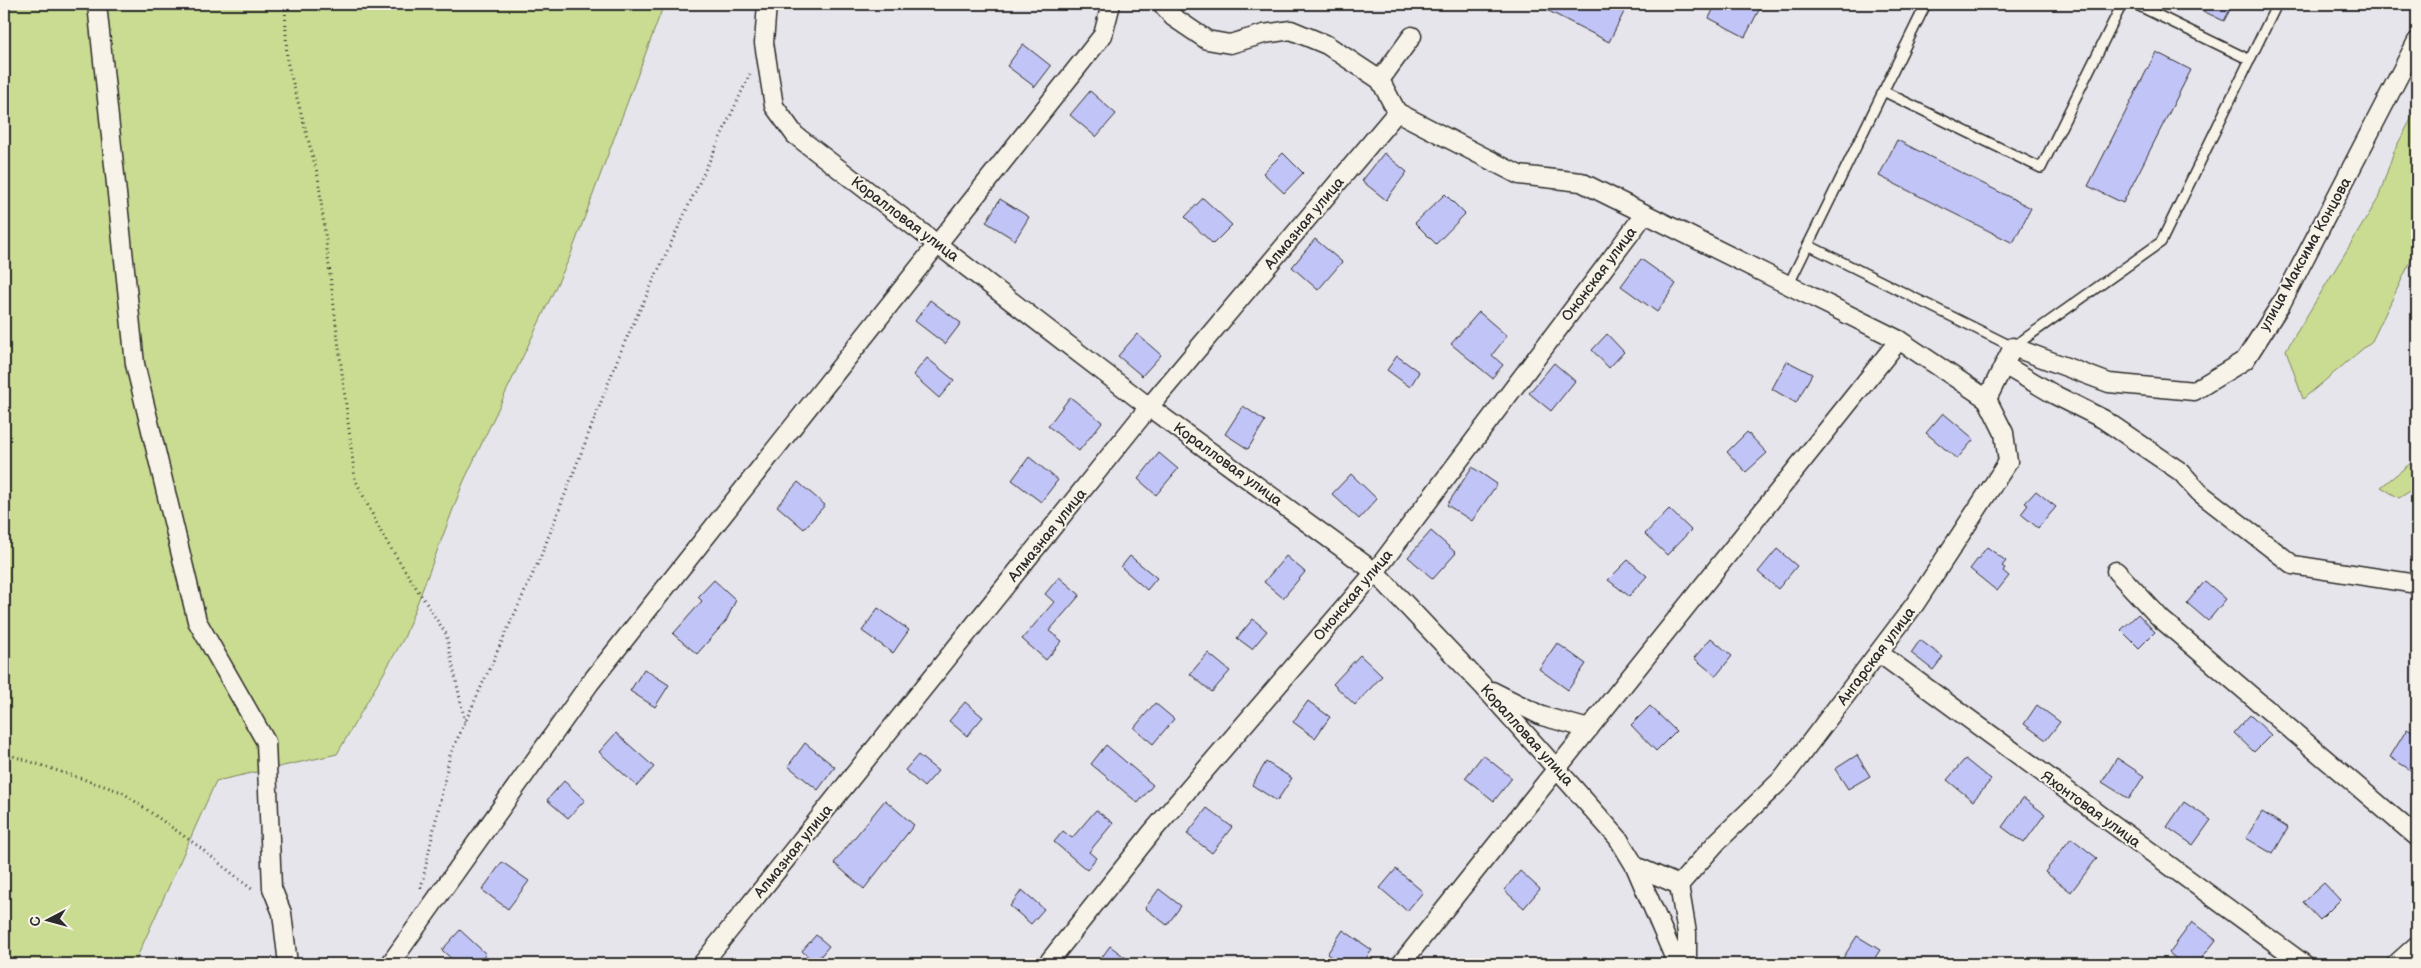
<svg xmlns="http://www.w3.org/2000/svg" width="2421" height="968" font-family="'Balsamiq Sans',sans-serif">
<rect width="100%" height="100%" fill="#e7e5ec"/>
<filter id="ink" filterUnits="userSpaceOnUse"><feTurbulence type="fractalNoise" baseFrequency=".02" numOctaves="2"/><feDisplacementMap in="SourceGraphic" scale="10" xChannelSelector="R" yChannelSelector="G"/><feConvolveMatrix kernelMatrix="1 2 1 2 8 2 1 2 1" color-interpolation-filters="sRGB"/></filter>
<g filter="url(#ink)">
<g fill="#c9dc91" stroke="#7a845e">
<path d="M4 4H664L569 259 463 483 404 638 337 754 216 781 134 964H4Z"/>
<path d="M2417 108V248L2372 341 2303 399 2286 350 2378 199 2394 151Z"/>
<path d="M2417 458V487L2399 498 2381 487Z"/>
</g>
<g fill="#c1c4f6" stroke="#2b2b2b">
<path d="M1535 4H1628L1609 42Z"/>
<path d="M1716 4H1762L1745 37 1709 18Z"/>
<path d="M2188 4H2233L2224 21Z"/>
<path d="M1023 44 1051 66 1035 87 1007 66Z"/>
<path d="M2156 52 2191 70 2123 203 2088 186Z"/>
<path d="M1090 91 1116 114 1096 137 1070 115Z"/>
<path d="M1897 140 2031 208 2013 243 1879 176Z"/>
<path d="M1283 153 1303 173 1284 193 1263 173Z"/>
<path d="M1384 153 1407 172 1386 200 1362 181Z"/>
<path d="M1445 194 1465 214 1436 244 1415 223Z"/>
<path d="M1203 198 1232 225 1213 244 1185 217Z"/>
<path d="M1000 199 1029 217 1015 240 986 222Z"/>
<path d="M1315 239 1342 262 1318 290 1292 267Z"/>
<path d="M1641 259 1676 284 1657 312 1621 286Z"/>
<path d="M930 300 961 323 945 344 915 321Z"/>
<path d="M1479 312 1507 336 1492 355 1503 365 1492 378 1451 344Z"/>
<path d="M1137 334 1161 355 1142 376 1118 356Z"/>
<path d="M1607 334 1624 352 1609 368 1592 350Z"/>
<path d="M1397 356 1419 372 1410 387 1387 370Z"/>
<path d="M927 358 954 380 939 398 913 375Z"/>
<path d="M1787 361 1812 374 1796 403 1772 389Z"/>
<path d="M1554 363 1575 381 1551 411 1529 393Z"/>
<path d="M1070 397 1102 422 1079 451 1048 426Z"/>
<path d="M1243 406 1265 421 1248 449 1225 434Z"/>
<path d="M1943 413 1974 439 1957 459 1926 433Z"/>
<path d="M1747 432 1767 453 1746 472 1727 452Z"/>
<path d="M1159 453 1178 469 1156 495 1138 479Z"/>
<path d="M1029 457 1058 480 1041 502 1012 480Z"/>
<path d="M1472 467 1497 484 1472 521 1447 505Z"/>
<path d="M1351 474 1377 499 1359 519 1332 494Z"/>
<path d="M798 482 825 505 804 529 777 506Z"/>
<path d="M2036 491 2056 507 2038 528 2021 514 2028 505 2025 503Z"/>
<path d="M1669 509 1691 530 1667 555 1645 534Z"/>
<path d="M1431 531 1456 553 1433 579 1408 557Z"/>
<path d="M1987 547 2006 561 2002 566 2005 568 2003 571 2009 576 1997 591 1970 569Z"/>
<path d="M1777 549 1797 566 1778 589 1758 572Z"/>
<path d="M1130 556 1157 578 1147 590 1121 567Z"/>
<path d="M1286 556 1305 572 1283 598 1264 582Z"/>
<path d="M1628 560 1647 576 1629 596 1608 580Z"/>
<path d="M1059 577 1080 595 1049 631 1062 641 1046 660 1022 639 1054 602 1045 594Z"/>
<path d="M714 580 736 600 726 621 697 654 673 634 702 601 698 597Z"/>
<path d="M2205 581 2226 599 2208 621 2187 603Z"/>
<path d="M878 608 909 630 893 653 862 631Z"/>
<path d="M2138 614 2155 632 2139 648 2121 630Z"/>
<path d="M1253 619 1267 631 1252 649 1237 638Z"/>
<path d="M1711 638 1732 656 1716 676 1694 658Z"/>
<path d="M1920 640 1943 657 1933 670 1911 653Z"/>
<path d="M1557 643 1586 664 1568 690 1539 669Z"/>
<path d="M1208 653 1230 671 1212 692 1190 674Z"/>
<path d="M1360 655 1382 676 1355 705 1333 684Z"/>
<path d="M644 669 669 685 655 707 630 691Z"/>
<path d="M1308 701 1330 717 1315 738 1293 722Z"/>
<path d="M965 702 983 717 967 736 949 721Z"/>
<path d="M1155 703 1174 719 1153 744 1134 728Z"/>
<path d="M2037 705 2060 722 2046 740 2024 724Z"/>
<path d="M1650 706 1676 731 1656 751 1631 725Z"/>
<path d="M2250 715 2271 735 2254 752 2234 733Z"/>
<path d="M2407 729 2417 735V763L2412 771 2390 757Z"/>
<path d="M616 733 654 767 637 786 599 752Z"/>
<path d="M805 743 835 767 818 790 788 766Z"/>
<path d="M1106 745 1153 785 1138 803 1091 764Z"/>
<path d="M918 755 938 771 924 787 905 770Z"/>
<path d="M1483 755 1512 778 1494 801 1465 778Z"/>
<path d="M1857 755 1870 776 1848 789 1835 769Z"/>
<path d="M2117 758 2144 776 2129 799 2102 782Z"/>
<path d="M1965 759 1991 780 1973 801 1947 780Z"/>
<path d="M1266 762 1292 778 1277 801 1252 785Z"/>
<path d="M564 781 585 800 568 818 547 800Z"/>
<path d="M2023 798 2045 814 2024 843 2002 827Z"/>
<path d="M885 800 914 825 864 889 834 863Z"/>
<path d="M2184 802 2211 820 2193 845 2167 827Z"/>
<path d="M1207 808 1232 827 1212 853 1187 834Z"/>
<path d="M1096 810 1113 823 1089 852 1096 858 1087 870 1054 842 1063 831 1072 838Z"/>
<path d="M2262 812 2288 828 2273 854 2246 838Z"/>
<path d="M2071 838 2097 858 2071 892 2045 872Z"/>
<path d="M502 862 529 881 508 909 482 890Z"/>
<path d="M1396 869 1423 892 1407 911 1380 888Z"/>
<path d="M1520 871 1540 889 1524 908 1504 890Z"/>
<path d="M2324 883 2340 900 2320 920 2303 902Z"/>
<path d="M1159 889 1181 906 1167 925 1145 908Z"/>
<path d="M1022 890 1044 909 1031 924 1010 906Z"/>
<path d="M2192 922 2216 940 2197 964H2183L2169 953Z"/>
<path d="M460 930 486 954 477 964H457L442 950Z"/>
<path d="M1343 930 1372 950 1362 964H1341L1327 954Z"/>
<path d="M816 935 829 946 815 963 802 951Z"/>
<path d="M1857 936 1880 950 1871 964H1853L1843 958Z"/>
<path d="M1110 946 1134 964H1097Z"/>
</g>
<g fill="none" stroke-linecap="round" stroke-linejoin="round">
<g stroke="#2b2b2b" stroke-width="12">
<g id="lane">
<path d="M2135 4 2250 60"/>
<path d="M1883 91 2041 168 2122 4"/>
<path d="M1808 245 1926 4"/>
<path d="M1788 286 1808 245 2013 347 2161 242 2277 4"/>
</g>
</g>
<g stroke="#2b2b2b" stroke-width="21">
<g id="street">
<path d="M97 4 135 364 197 621 266 742 272 888 282 913 288 964"/>
<path d="M767 4 764 43 774 106 795 135 1149 407 1375 572 1483 686 1618 838 1635 866 1677 964"/>
<path d="M1162 4 1173 17 1207 40 1230 44 1264 34 1291 30 1327 45 1380 80 1412 36"/>
<path d="M1380 80 1397 112 1519 175 1581 182 1899 340 1987 399 2004 365 2055 395 2103 419 2181 472 2200 493 2293 565 2417 584"/>
<path d="M2004 365 2013 347 2109 383 2194 391 2245 360 2281 304 2417 41"/>
<path d="M2116 571 2161 619 2417 837"/>
<path d="M1879 653 2304 964"/>
<path d="M1492 691 1542 716 1589 729"/>
<path d="M1635 866 1679 885"/>
<path d="M1679 885 1717 842 1784 777 1915 604 2008 462 2004 433 1987 399"/>
<path d="M1679 885 1687 933V964"/>
<path d="M390 964 590 683 1103 35 1111 4"/>
<path d="M702 964 1149 407 1397 112"/>
<path d="M1047 964 1152 832 1375 572 1644 215"/>
<path d="M1401 964 1899 340"/>
<path d="M2396 964 2417 945"/>
</g>
</g>
<g stroke="#2b2b2b" stroke-width="3" stroke-dasharray="1 4" stroke-linecap="butt">
<path d="M285 4 287 61 318 176 355 479 383 536 446 634 465 722"/>
<path d="M4 753 122 792 198 846 254 891"/>
<path d="M421 888 450 755 541 556 622 348 750 74"/>
</g>
<use href="#lane" stroke="#f7f3e8" stroke-width="9"/>
<use href="#street" stroke="#f7f3e8" stroke-width="18"/>
</g>
</g>
<g text-anchor="middle" stroke-width="4" stroke-linejoin="round" paint-order="stroke">
<g font-size="15" fill="#2b2b2b" stroke="#f7f3e8">
<text transform="translate(905 219) rotate(37)" y="5">Коралловая улица</text>
<text transform="translate(1304 223) rotate(-50)" y="5">Алмазная улица</text>
<text transform="translate(2305 254) rotate(-61)" y="5">улица Максима Концова</text>
<text transform="translate(1599 274) rotate(-53)" y="5">Ононская улица</text>
<text transform="translate(1228 464) rotate(36)" y="5">Коралловая улица</text>
<text transform="translate(1047 535) rotate(-51)" y="5">Алмазная улица</text>
<text transform="translate(1353 595) rotate(-50)" y="5">Ононская улица</text>
<text transform="translate(1876 656) rotate(-53)" y="5">Ангарская улица</text>
<text transform="translate(1527 735) rotate(48)" y="5">Коралловая улица</text>
<text transform="translate(2091 809) rotate(36)" y="5">Яхонтовая улица</text>
<text transform="translate(793 851) rotate(-51)" y="5">Алмазная улица</text>
</g>
</g>
<rect width="2421" height="968" fill="none" stroke="#f7f3e8" stroke-width="20"/>
<rect x="10" y="10" width="2401" height="948" fill="none" stroke="#2b2b2b" stroke-width="2" filter="url(#ink)"/>
<g transform="translate(48 920) rotate(264)" stroke="#f7f3e8" stroke-width="4" paint-order="stroke">
<path d="M0-4L9 19L0 12L-9 19Z" fill="#2b2b2b"/>
<text y="-8" font-size="14" font-weight="bold" text-anchor="middle" fill="#2b2b2b">С</text>
</g>
</svg>
